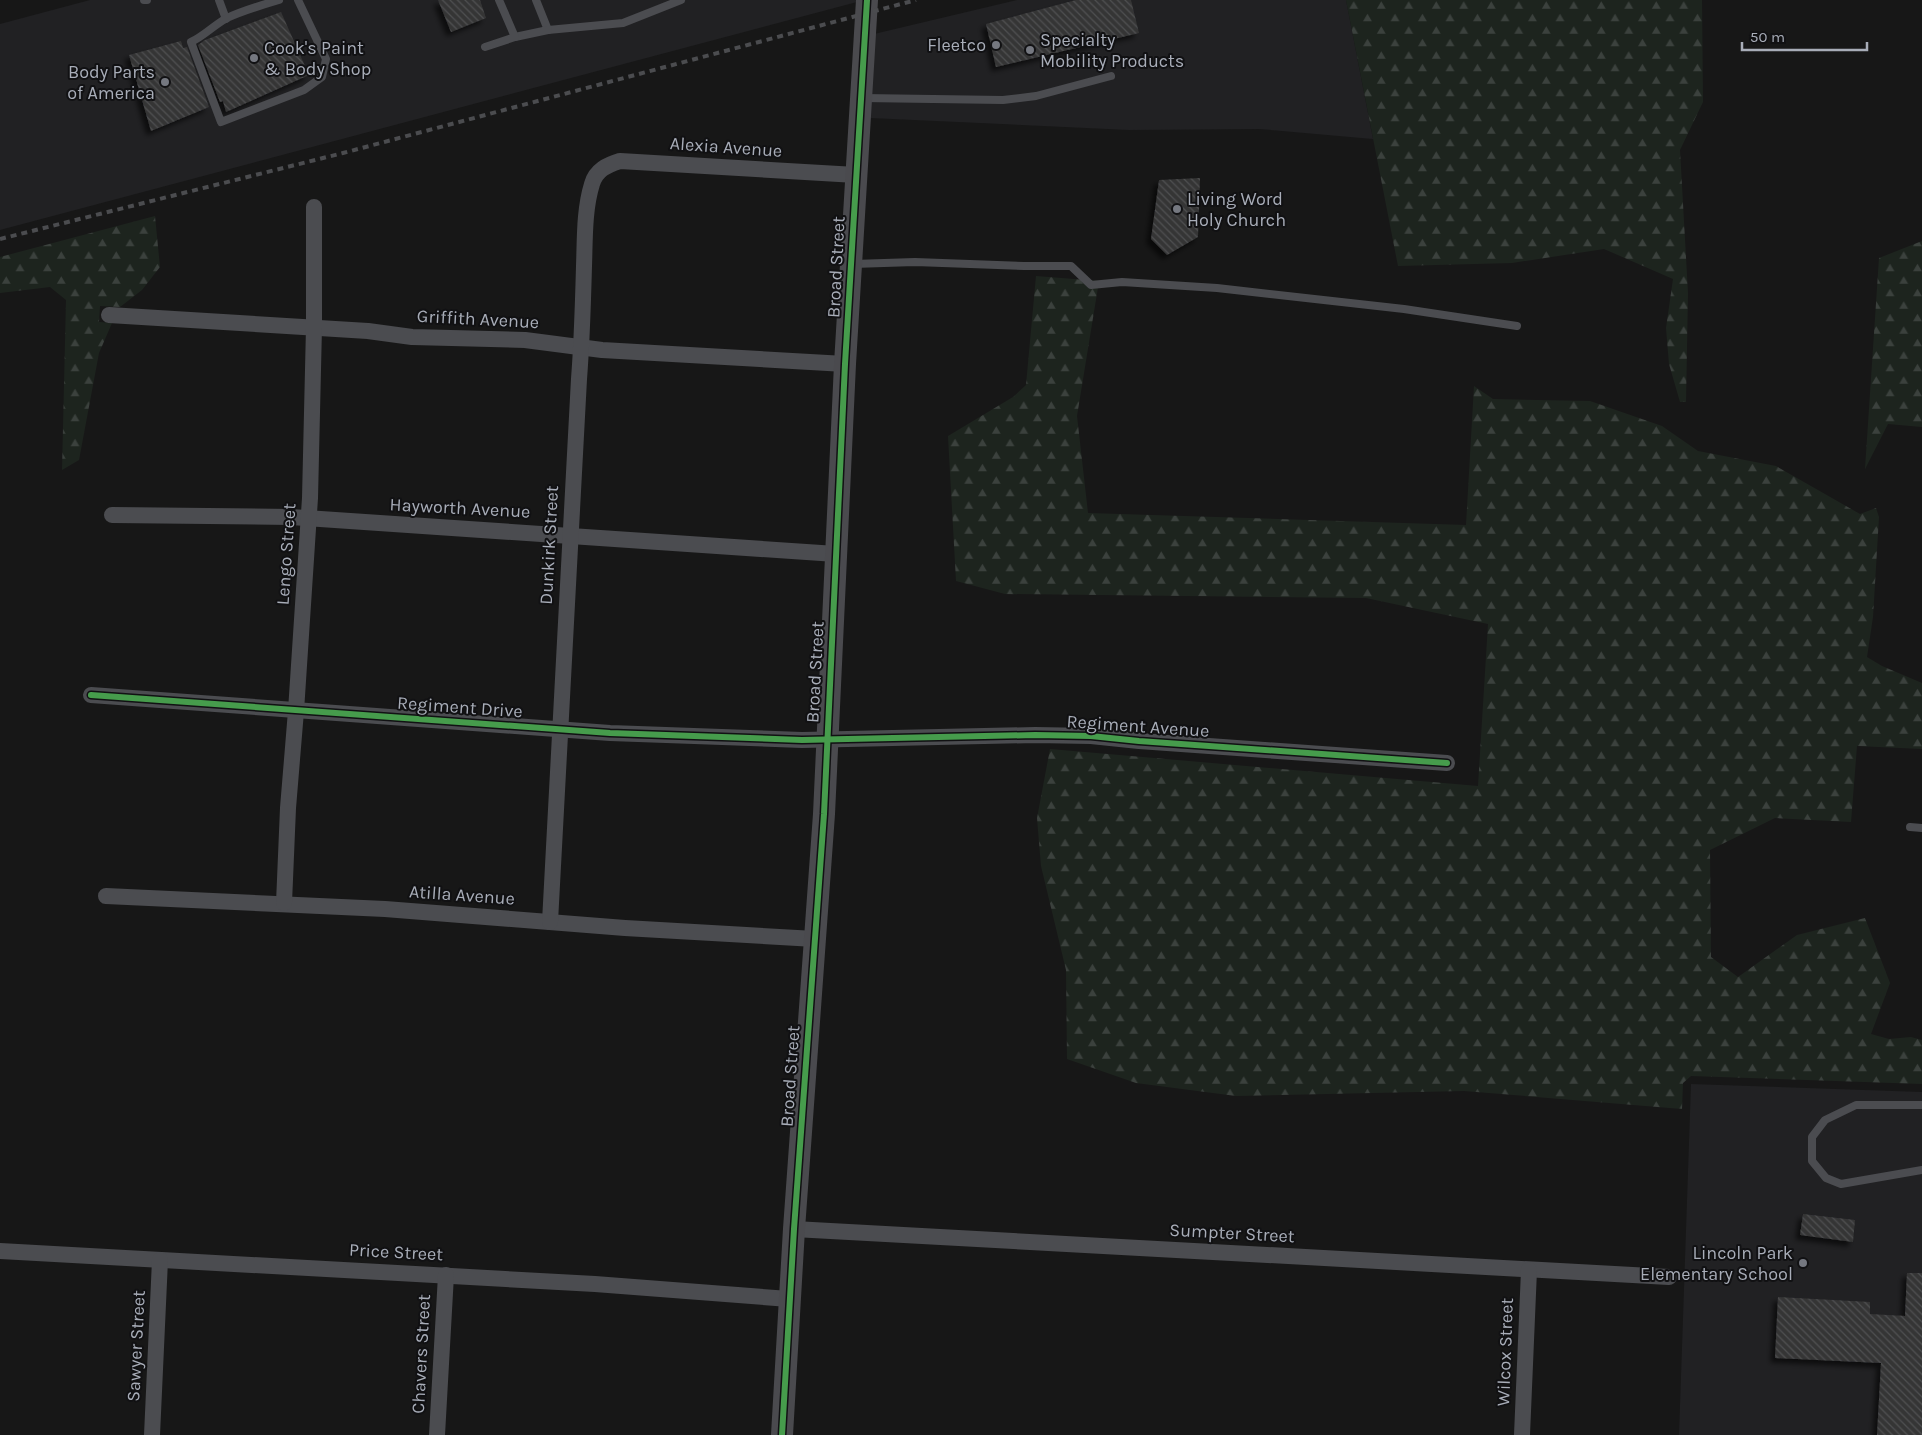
<svg xmlns="http://www.w3.org/2000/svg" width="1922" height="1435" font-family="Karla,sans-serif">
<defs>
<pattern id="forest-firs" width="22" height="20" patternUnits="userSpaceOnUse" patternTransform="scale(1.25)"><rect width="22" height="20" fill="#1d241e"/><path d="M5 1l3.5 6h-7zM16 11l3.5 6h-7z" fill="#3b413d"/></pattern>
<pattern id="building-back-hatch" width="6" height="6" patternUnits="userSpaceOnUse" patternTransform="scale(1.25)"><rect width="6" height="6" fill="#353536"/><path d="M-1 5l2 2M0 0l6 6M5-1l2 2" fill="none" stroke="#4f5051"/></pattern>
<filter id="shadow"><feDropShadow dx="-4.5" dy="4.5" stdDeviation="2.5" flood-color="#0009"/></filter>
</defs>
<rect width="100%" height="100%" fill="#171717"/>
<g fill="#212123">
<path d="M90 0H857V2L0 230V24Z"/>
<path d="M1017 0H1346L1373 139 1260 129 1129 130 870 118 874 34Z"/>
<path d="M1691 1084 1922 1092V1435H1679Z"/>
</g>
<g fill="url(#forest-firs)">
<path d="M1346 0H1702L1703 102 1680 150 1688 293 1686 402H1680L1669 364 1666 328 1673 279 1604 249 1512 263 1398 266Z"/>
<path d="M155 216 160 267 142 290 120 307 100 306 99 322 112 323 99 353 79 460 62 470 66 300 50 287 0 293V257Z"/>
<path d="M1922 241V427L1888 424 1865 469 1879 258Z"/>
<path d="M1036 276 1099 281 1077 416 1088 513 1466 525 1474 386 1493 399 1590 401 1662 426 1698 451 1776 466 1860 514 1876 508 1879 517 1873 617 1867 657 1882 666 1922 683V749L1857 746 1851 822 1775 818 1710 850 1711 957 1738 977 1797 935 1865 918 1890 983 1871 1034 1889 1039 1911 1037 1922 1040V1084L1691 1076 1683 1083 1682 1109 1464 1091 1236 1096 1136 1083 1067 1059 1066 970 1041 866 1037 818 1050 749 1478 786 1488 624 1366 598 1005 594 956 581 948 436 1013 397 1026 385Z"/>
</g>
<g fill="url(#building-back-hatch)" filter="url(#shadow)">
<path d="M438 0H480L486 18 451 32Z"/>
<path d="M1076 0H1131L1139 33 996 67 986 24Z"/>
<path d="M281 12 309 75 226 112 223 101 220 102 198 45 205 40Z"/>
<path d="M181 41 183 48 187 47 209 107 151 131 129 55Z"/>
<path d="M1200 178 1198 237 1167 255 1151 239 1159 180Z"/>
<path d="M1803 1214 1855 1220 1853 1242 1800 1235Z"/>
<path d="M1907 1273H1922V1435H1877L1881 1363 1775 1358 1778 1297 1870 1302V1314L1905 1316Z"/>
</g>
<g fill="none" stroke-linecap="round" stroke-linejoin="round">
<g stroke="#4b4c50" stroke-width="8">
<path d="M144 0H147"/>
<path d="M219 0 226 19"/>
<path d="M279 0C262 5 244 10 227 18 214 25 204 36 191 42L221 122 304 90 322 77 326 59 298 0"/>
<path d="M536 0 548 30 623 23 681 0"/>
<path d="M515 37 548 30"/>
<path d="M485 47 515 37 499 0"/>
<path d="M863 98 1003 100 1036 96 1111 76"/>
<path d="M853 264 915 262 1024 266H1071L1091 285 1122 282 1217 288 1404 309 1517 326"/>
<path d="M1910 827 1922 828"/>
<path d="M1922 1105H1856L1825 1120 1812 1137V1161L1826 1178 1841 1184 1922 1170"/>
</g>
<g stroke="#4b4c50" stroke-width="16">
<path d="M109 315 368 331 412 337 525 340 602 350 845 364"/>
<path d="M112 515 291 517 836 554"/>
<path d="M91 695 610 733 802 740 1035 735 1091 736 1139 741 1447 763"/>
<path d="M106 896 385 909 625 928 815 939"/>
<path d="M284 903 288 808 296 711 310 498 314 327V207"/>
<path d="M550 922C559 741 568 560 579 379 582 341 583 303 584 266 585 239 584 210 592 184 596 170 607 165 620 161L856 175"/>
<path d="M794 1229 1669 1277"/>
<path d="M0 1251 595 1284 789 1299"/>
<path d="M152 1435 160 1260"/>
<path d="M437 1435 446 1275"/>
<path d="M1522 1435 1529 1270"/>
</g>
<path stroke="#4a4a4e" stroke-width="22" d="M782 1435 794 1229 824 814 845 364 867 0"/>
<path stroke="#4b4c4f" stroke-width="4" stroke-dasharray="6 5" stroke-linecap="butt" d="M0 239 343 153 916 0"/>
<g stroke="#111113" stroke-width="9">
<g id="cycleway">
<path d="M91 695 610 733 802 740 1035 735 1091 736 1139 741 1447 763"/>
<path d="M782 1435 794 1229 824 814 845 364 867 0"/>
</g>
</g>
<use href="#cycleway" stroke="#469c4c" stroke-width="6"/>
</g>
<g fill="#757880" stroke="#111113" stroke-width="2">
<circle cx="996" cy="45" r="5"/>
<circle cx="1030" cy="50" r="5"/>
<circle cx="254" cy="58" r="5"/>
<circle cx="165" cy="82" r="5"/>
<circle cx="1177" cy="209" r="5"/>
<circle cx="1803" cy="1263" r="5"/>
</g>
<g text-anchor="middle" stroke-width="4" stroke-linejoin="round" paint-order="stroke">
<g font-size="18" fill="#a8adb8" stroke="#111113" text-anchor="start">
<text x="1040" y="46">Specialty<tspan x="1040" dy="21">Mobility Products</tspan></text>
<text x="986" y="51" text-anchor="end">Fleetco</text>
<text x="264" y="54">Cook's Paint<tspan x="264" dy="21">&amp; Body Shop</tspan></text>
<text x="155" y="78" text-anchor="end">Body Parts<tspan x="155" dy="21">of America</tspan></text>
<text x="1187" y="205">Living Word<tspan x="1187" dy="21">Holy Church</tspan></text>
<text x="1793" y="1259" text-anchor="end">Lincoln Park<tspan x="1793" dy="21">Elementary School</tspan></text>
</g>
<g font-size="18" fill="#a8adb8" stroke="#111113">
<text transform="translate(726 147) rotate(4)" y="6">Alexia Avenue</text>
<text transform="translate(836 267) rotate(-87)" y="6">Broad Street</text>
<text transform="translate(478 319) rotate(3)" y="6">Griffith Avenue</text>
<text transform="translate(460 508) rotate(3)" y="6">Hayworth Avenue</text>
<text transform="translate(549 545) rotate(-87)" y="6">Dunkirk Street</text>
<text transform="translate(286 554) rotate(-86)" y="6">Lengo Street</text>
<text transform="translate(815 672) rotate(-87)" y="6">Broad Street</text>
<text transform="translate(460 707) rotate(4)" y="6">Regiment Drive</text>
<text transform="translate(1138 726) rotate(4)" y="6">Regiment Avenue</text>
<text transform="translate(462 895) rotate(4)" y="6">Atilla Avenue</text>
<text transform="translate(790 1076) rotate(-86)" y="6">Broad Street</text>
<text transform="translate(1232 1233) rotate(3)" y="6">Sumpter Street</text>
<text transform="translate(396 1252) rotate(3)" y="6">Price Street</text>
<text transform="translate(136 1346) rotate(-87)" y="6">Sawyer Street</text>
<text transform="translate(1505 1352) rotate(-88)" y="6">Wilcox Street</text>
<text transform="translate(421 1354) rotate(-87)" y="6">Chavers Street</text>
</g>
</g>
<path d="M1742 42v8h125v-8" fill="none" stroke="#a8adb8" stroke-width="2.5"/>
<text x="1750" y="42" font-size="15" fill="#a8adb8" stroke="#111113" stroke-width="4" paint-order="stroke">50 m</text>
</svg>
